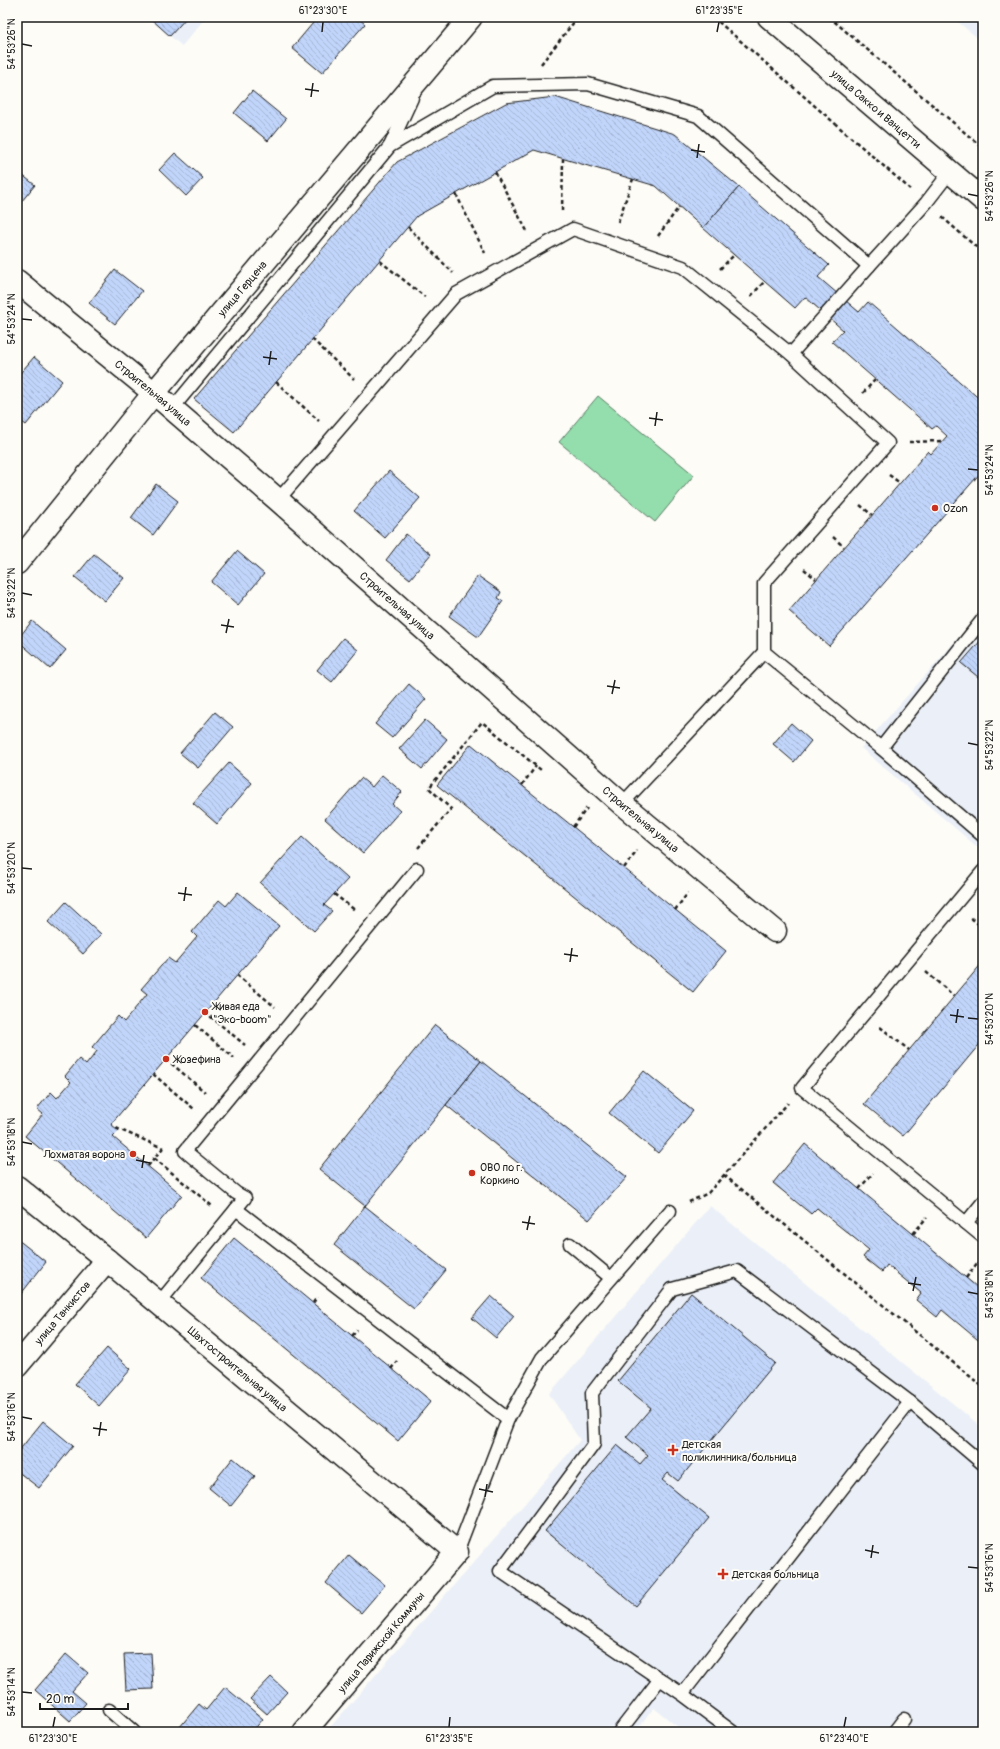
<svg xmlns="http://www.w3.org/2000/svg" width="1000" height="1749" font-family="Pangolin,sans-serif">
<defs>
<pattern id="building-back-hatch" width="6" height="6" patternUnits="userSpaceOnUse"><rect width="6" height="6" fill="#c1d5fa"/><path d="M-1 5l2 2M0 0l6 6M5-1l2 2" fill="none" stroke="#a5b6d6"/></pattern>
</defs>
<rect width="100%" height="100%" fill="#fdfcf7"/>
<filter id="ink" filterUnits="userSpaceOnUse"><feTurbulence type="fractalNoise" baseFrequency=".025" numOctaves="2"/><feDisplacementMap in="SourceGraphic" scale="8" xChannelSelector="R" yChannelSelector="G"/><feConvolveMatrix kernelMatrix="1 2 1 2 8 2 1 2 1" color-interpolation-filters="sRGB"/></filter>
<g filter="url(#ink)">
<g fill="#ebf0f8">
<path d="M147 17H206L182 46Z"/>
<path d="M952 17H983V37L980 40Z"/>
<path d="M983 610V852L861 748Z"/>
<path d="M710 1206 983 1428V1720L972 1732H684L654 1708 635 1732H326L580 1440 549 1394Z"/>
</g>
<path fill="#94ddac" stroke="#587c64" d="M598 396 694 475 655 522 559 442Z"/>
<g fill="url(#building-back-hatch)" stroke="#1c1c1c">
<path d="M149 17H187L170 36Z"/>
<path d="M318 17H357L365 24 322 73 292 48Z"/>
<path d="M252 91 286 119 268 141 234 113Z"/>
<path d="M555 97 675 134 739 187 703 228 656 186 534 150 417 216 234 432 194 399 397 162 506 103Z"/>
<path d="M175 153 203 178 186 196 159 170Z"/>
<path d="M17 171 35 185 17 207Z"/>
<path d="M739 187 829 265 818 277 859 312 868 302 983 402V470L829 646 789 611 928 451 931 454 947 436 936 426 932 429 832 342 843 330 805 297 795 308 703 228Z"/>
<path d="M115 270 142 291 115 324 89 303Z"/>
<path d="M34 357 62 381 26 425 17 418V377Z"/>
<path d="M389 471 420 498 385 538 354 511Z"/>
<path d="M156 484 178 501 153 535 131 518Z"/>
<path d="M406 534 431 554 410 579 386 560Z"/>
<path d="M237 551 264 574 238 605 211 582Z"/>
<path d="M94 554 124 578 105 601 75 577Z"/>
<path d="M478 576 501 592 498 598 503 601 478 637 449 616Z"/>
<path d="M32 621 66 650 50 669 17 640Z"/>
<path d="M343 638 358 650 332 682 317 670Z"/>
<path d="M983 638V681L961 663Z"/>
<path d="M409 684 426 699 392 738 375 724Z"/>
<path d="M215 712 233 727 198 768 180 753Z"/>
<path d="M425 720 447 739 422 769 399 749Z"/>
<path d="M791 723 811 741 794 762 773 744Z"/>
<path d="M471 744 726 951 693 992 437 785Z"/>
<path d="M229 763 252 783 217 824 193 803Z"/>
<path d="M382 775 402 792 392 804 400 811 363 853 325 819 361 778 372 787Z"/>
<path d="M302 837 348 879 324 905 332 911 314 931 260 883Z"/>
<path d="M238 892 279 926 111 1124 119 1131 113 1137 182 1195 146 1238 25 1136 43 1114 37 1109 51 1092 57 1098 71 1082 65 1076 79 1059 86 1065 97 1051 92 1047 118 1016 124 1022 147 994 141 989 168 958 175 963 197 937 192 932 219 900 226 906Z"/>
<path d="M66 902 101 934 83 954 48 922Z"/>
<path d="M983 962V1040L903 1136 864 1104Z"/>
<path d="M435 1025 481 1061 365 1206 319 1169Z"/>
<path d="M481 1061 627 1177 589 1220 446 1105Z"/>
<path d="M644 1071 693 1111 658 1153 609 1113Z"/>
<path d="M805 1144 983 1292V1344L942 1310 937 1317 916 1300 921 1293 887 1265 882 1272 863 1257 869 1250 817 1208 811 1214 773 1183Z"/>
<path d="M365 1206 446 1270 414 1309 334 1245Z"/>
<path d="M234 1238 431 1401 398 1441 201 1278Z"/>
<path d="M17 1239 46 1262 17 1299Z"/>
<path d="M691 1293 775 1363 678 1481 668 1473 662 1480 709 1518 636 1606 545 1531 617 1445 640 1464 648 1455 626 1437 651 1408 618 1381Z"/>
<path d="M491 1296 514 1316 496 1338 472 1318Z"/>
<path d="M107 1348 131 1369 99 1406 75 1384Z"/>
<path d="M43 1421 73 1446 39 1488 17 1471V1453Z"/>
<path d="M233 1458 255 1476 231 1506 209 1488Z"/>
<path d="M349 1555 385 1585 361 1613 326 1583Z"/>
<path d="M151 1653 153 1689 126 1690 124 1654Z"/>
<path d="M66 1654 88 1673 72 1691 86 1703 70 1721 35 1690Z"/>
<path d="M271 1677 287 1692 267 1714 250 1699Z"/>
<path d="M225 1687 263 1719 252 1732H184L179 1728 199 1704 206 1710Z"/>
</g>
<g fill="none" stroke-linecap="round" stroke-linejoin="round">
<g stroke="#1c1c1c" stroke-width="15">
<g id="lane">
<path d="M390 146 412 98"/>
<path d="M791 354 888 443 764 583V652L881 748 983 836"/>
<path d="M172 409 390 146 493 86 588 84 698 116 869 266 926 203 950 172"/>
<path d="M278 500 456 294 573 229 683 267 791 354 869 266"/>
<path d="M881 748 983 619"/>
<path d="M622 804 764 652"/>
<path d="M983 871 802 1088 983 1237"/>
<path d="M236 1209 508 1419 457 1552"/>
<path d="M966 1223 983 1202"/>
<path d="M570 1244 611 1278"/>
<path d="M159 1303 245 1198 236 1193 185 1151 417 869"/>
<path d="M910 1402 983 1464"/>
<path d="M508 1419 542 1358 670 1211"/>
<path d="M682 1694 910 1402 737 1271 672 1289 592 1393 594 1444 500 1571 682 1694 733 1732"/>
<path d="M109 1710 134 1732"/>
<path d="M619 1732 660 1679"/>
<path d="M894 1732 904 1719"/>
</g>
</g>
<g stroke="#1c1c1c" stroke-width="25">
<g id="street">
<path id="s1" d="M17 281 154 393 278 500 622 804 775 931"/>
<path id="s2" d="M17 563 154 393 471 17"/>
<path id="s3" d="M17 1187 107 1260 457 1552 304 1732"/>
<path id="s4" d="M17 1366 107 1260"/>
</g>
</g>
<g stroke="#1c1c1c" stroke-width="25">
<g id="secondary">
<path id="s5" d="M769 17 983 200"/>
</g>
</g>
<g stroke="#1c1c1c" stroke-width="2.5" stroke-dasharray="4 3" stroke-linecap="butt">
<path d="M713 17 910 189"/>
<path d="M829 17 983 148"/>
<path d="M541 64 578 17"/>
<path d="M495 172 527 231"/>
<path d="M456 194 485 253"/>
<path d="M562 211 563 159"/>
<path d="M942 217 983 253"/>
<path d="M618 222 633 179"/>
<path d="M408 227 453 273"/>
<path d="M658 236 679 207"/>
<path d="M380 261 425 297"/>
<path d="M720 269 734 255"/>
<path d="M751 296 764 282"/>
<path d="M312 339 354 379"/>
<path d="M276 382 319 421"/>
<path d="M863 393 875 380"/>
<path d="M909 442 942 441"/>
<path d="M889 475 900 483"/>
<path d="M860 505 872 515"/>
<path d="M833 537 844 547"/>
<path d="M804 569 816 579"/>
<path d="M522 785 536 766"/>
<path d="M573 827 587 808"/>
<path d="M418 848 451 809 429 788 482 722 541 770"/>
<path d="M624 868 637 851"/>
<path d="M334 894 356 911"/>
<path d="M675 910 688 893"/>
<path d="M971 918 983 928"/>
<path d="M926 972 954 996"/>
<path d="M237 975 275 1007"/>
<path d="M205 1012 245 1045"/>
<path d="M195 1025 234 1058"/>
<path d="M880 1027 909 1050"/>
<path d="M166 1059 205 1092"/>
<path d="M153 1074 194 1109"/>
<path d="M116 1128 163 1148"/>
<path d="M163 1148 154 1158 212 1206"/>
<path d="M148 1166 154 1158"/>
<path d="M724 1175 983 1387"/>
<path d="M859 1189 873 1173"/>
<path d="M689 1202 708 1193 788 1103"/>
<path d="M913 1234 927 1217"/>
<path d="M966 1278 981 1258"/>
<path d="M313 1303 317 1297"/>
<path d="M352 1336 357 1330"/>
<path d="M391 1369 397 1361"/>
</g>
<use href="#lane" stroke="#fdfcf7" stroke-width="12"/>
<use href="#street" stroke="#fdfcf7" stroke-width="22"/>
<use href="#secondary" stroke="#fdfcf7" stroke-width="22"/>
</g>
</g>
<path fill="none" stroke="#1c1c1c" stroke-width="1.5" d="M322 32 323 22M717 32 719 22M22 44 32 46M305 89 319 91M311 97 313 83M691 150 705 152M697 158 699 144M968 194 978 196M22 319 32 320M263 357 277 359M269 365 271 351M649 418 663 420M655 426 657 412M968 469 978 470M22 593 32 595M221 625 234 627M226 633 229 619M607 686 620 688M612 694 615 680M968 743 978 745M22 868 32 869M178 893 192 895M184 901 186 887M564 954 578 956M570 962 572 948M950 1015 964 1017M968 1018 978 1019M956 1023 958 1009M22 1142 32 1144M136 1160 150 1163M142 1168 144 1155M522 1222 535 1224M527 1230 530 1216M908 1283 921 1285M913 1291 916 1277M968 1292 978 1294M22 1417 32 1419M93 1428 107 1430M99 1436 101 1422M479 1489 493 1492M485 1497 487 1484M865 1550 879 1553M871 1558 873 1545M968 1567 978 1568M22 1692 32 1693M53 1727 55 1717M449 1727 450 1717M844 1727 846 1717"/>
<g fill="#c8321e" stroke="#fdfcf7" stroke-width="1.5">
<circle cx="935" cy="508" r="4"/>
<circle cx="205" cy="1012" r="4"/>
<circle cx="166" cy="1059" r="4"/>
<circle cx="133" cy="1154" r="4"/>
<circle cx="472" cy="1173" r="4"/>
<path d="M671 1444h4v4h4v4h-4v4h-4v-4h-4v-4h4z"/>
<path d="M721 1568h4v4h4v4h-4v4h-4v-4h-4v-4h4z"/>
</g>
<g text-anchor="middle" stroke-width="4" stroke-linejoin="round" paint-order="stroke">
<g font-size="11" fill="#1c1c1c" stroke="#fdfcf7">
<text dy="4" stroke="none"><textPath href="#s5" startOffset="141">улица Сакко и Ванцетти</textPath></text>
<text dy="4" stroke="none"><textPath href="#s2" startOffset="355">улица Герцена</textPath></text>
<text dy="4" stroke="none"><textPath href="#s1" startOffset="176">Строительная улица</textPath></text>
<text dy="4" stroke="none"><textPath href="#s1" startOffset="500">Строительная улица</textPath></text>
<text dy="4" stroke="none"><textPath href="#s1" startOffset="824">Строительная улица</textPath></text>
<text dy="4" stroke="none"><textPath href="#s4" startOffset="70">улица Танкистов</textPath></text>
<text dy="4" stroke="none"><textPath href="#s3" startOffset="286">Шахтостроительная улица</textPath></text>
<text transform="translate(381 1642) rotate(-50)" y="4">улица Парижской Коммуны</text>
</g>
<g font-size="11" fill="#1c1c1c" stroke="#fdfcf7" text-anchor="start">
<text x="943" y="512">Ozon</text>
<text x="213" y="1010">Живая еда<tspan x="213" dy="13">"Эко-boom"</tspan></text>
<text x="174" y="1063">Жозефина</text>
<text x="125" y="1158" text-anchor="end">Лохматая ворона</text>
<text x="480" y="1171">ОВО по г.<tspan x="480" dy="13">Коркино</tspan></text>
<text x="682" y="1448">Детская<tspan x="682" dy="13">поликлинника/больница</tspan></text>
<text x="732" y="1578">Детская больница</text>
</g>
</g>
<rect width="1000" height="1749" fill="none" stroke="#fdfcf7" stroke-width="44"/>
<path d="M40 1703v6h88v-6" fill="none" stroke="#1c1c1c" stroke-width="2"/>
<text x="46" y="1703" font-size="12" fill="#1c1c1c" stroke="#fdfcf7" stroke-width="3" paint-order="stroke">20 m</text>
<rect x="22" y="22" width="956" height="1705" fill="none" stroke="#1c1c1c" stroke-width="1.5"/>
<g font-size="10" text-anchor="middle" fill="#1c1c1c">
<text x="323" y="14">61°23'30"E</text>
<text x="719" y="14">61°23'35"E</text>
<text transform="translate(11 44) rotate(-90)" y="4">54°53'26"N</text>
<text transform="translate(989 196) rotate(-90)" y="4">54°53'26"N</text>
<text transform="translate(11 319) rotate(-90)" y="4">54°53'24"N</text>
<text transform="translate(989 470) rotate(-90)" y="4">54°53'24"N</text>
<text transform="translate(11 593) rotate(-90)" y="4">54°53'22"N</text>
<text transform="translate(989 745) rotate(-90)" y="4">54°53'22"N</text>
<text transform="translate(11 868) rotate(-90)" y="4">54°53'20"N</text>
<text transform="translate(989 1019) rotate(-90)" y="4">54°53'20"N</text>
<text transform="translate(11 1142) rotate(-90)" y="4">54°53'18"N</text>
<text transform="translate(989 1294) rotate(-90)" y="4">54°53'18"N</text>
<text transform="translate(11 1417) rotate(-90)" y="4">54°53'16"N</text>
<text transform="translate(989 1568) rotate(-90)" y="4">54°53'16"N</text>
<text transform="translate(11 1692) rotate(-90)" y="4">54°53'14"N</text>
<text x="53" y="1742">61°23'30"E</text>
<text x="449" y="1742">61°23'35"E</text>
<text x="844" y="1742">61°23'40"E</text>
</g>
</svg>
